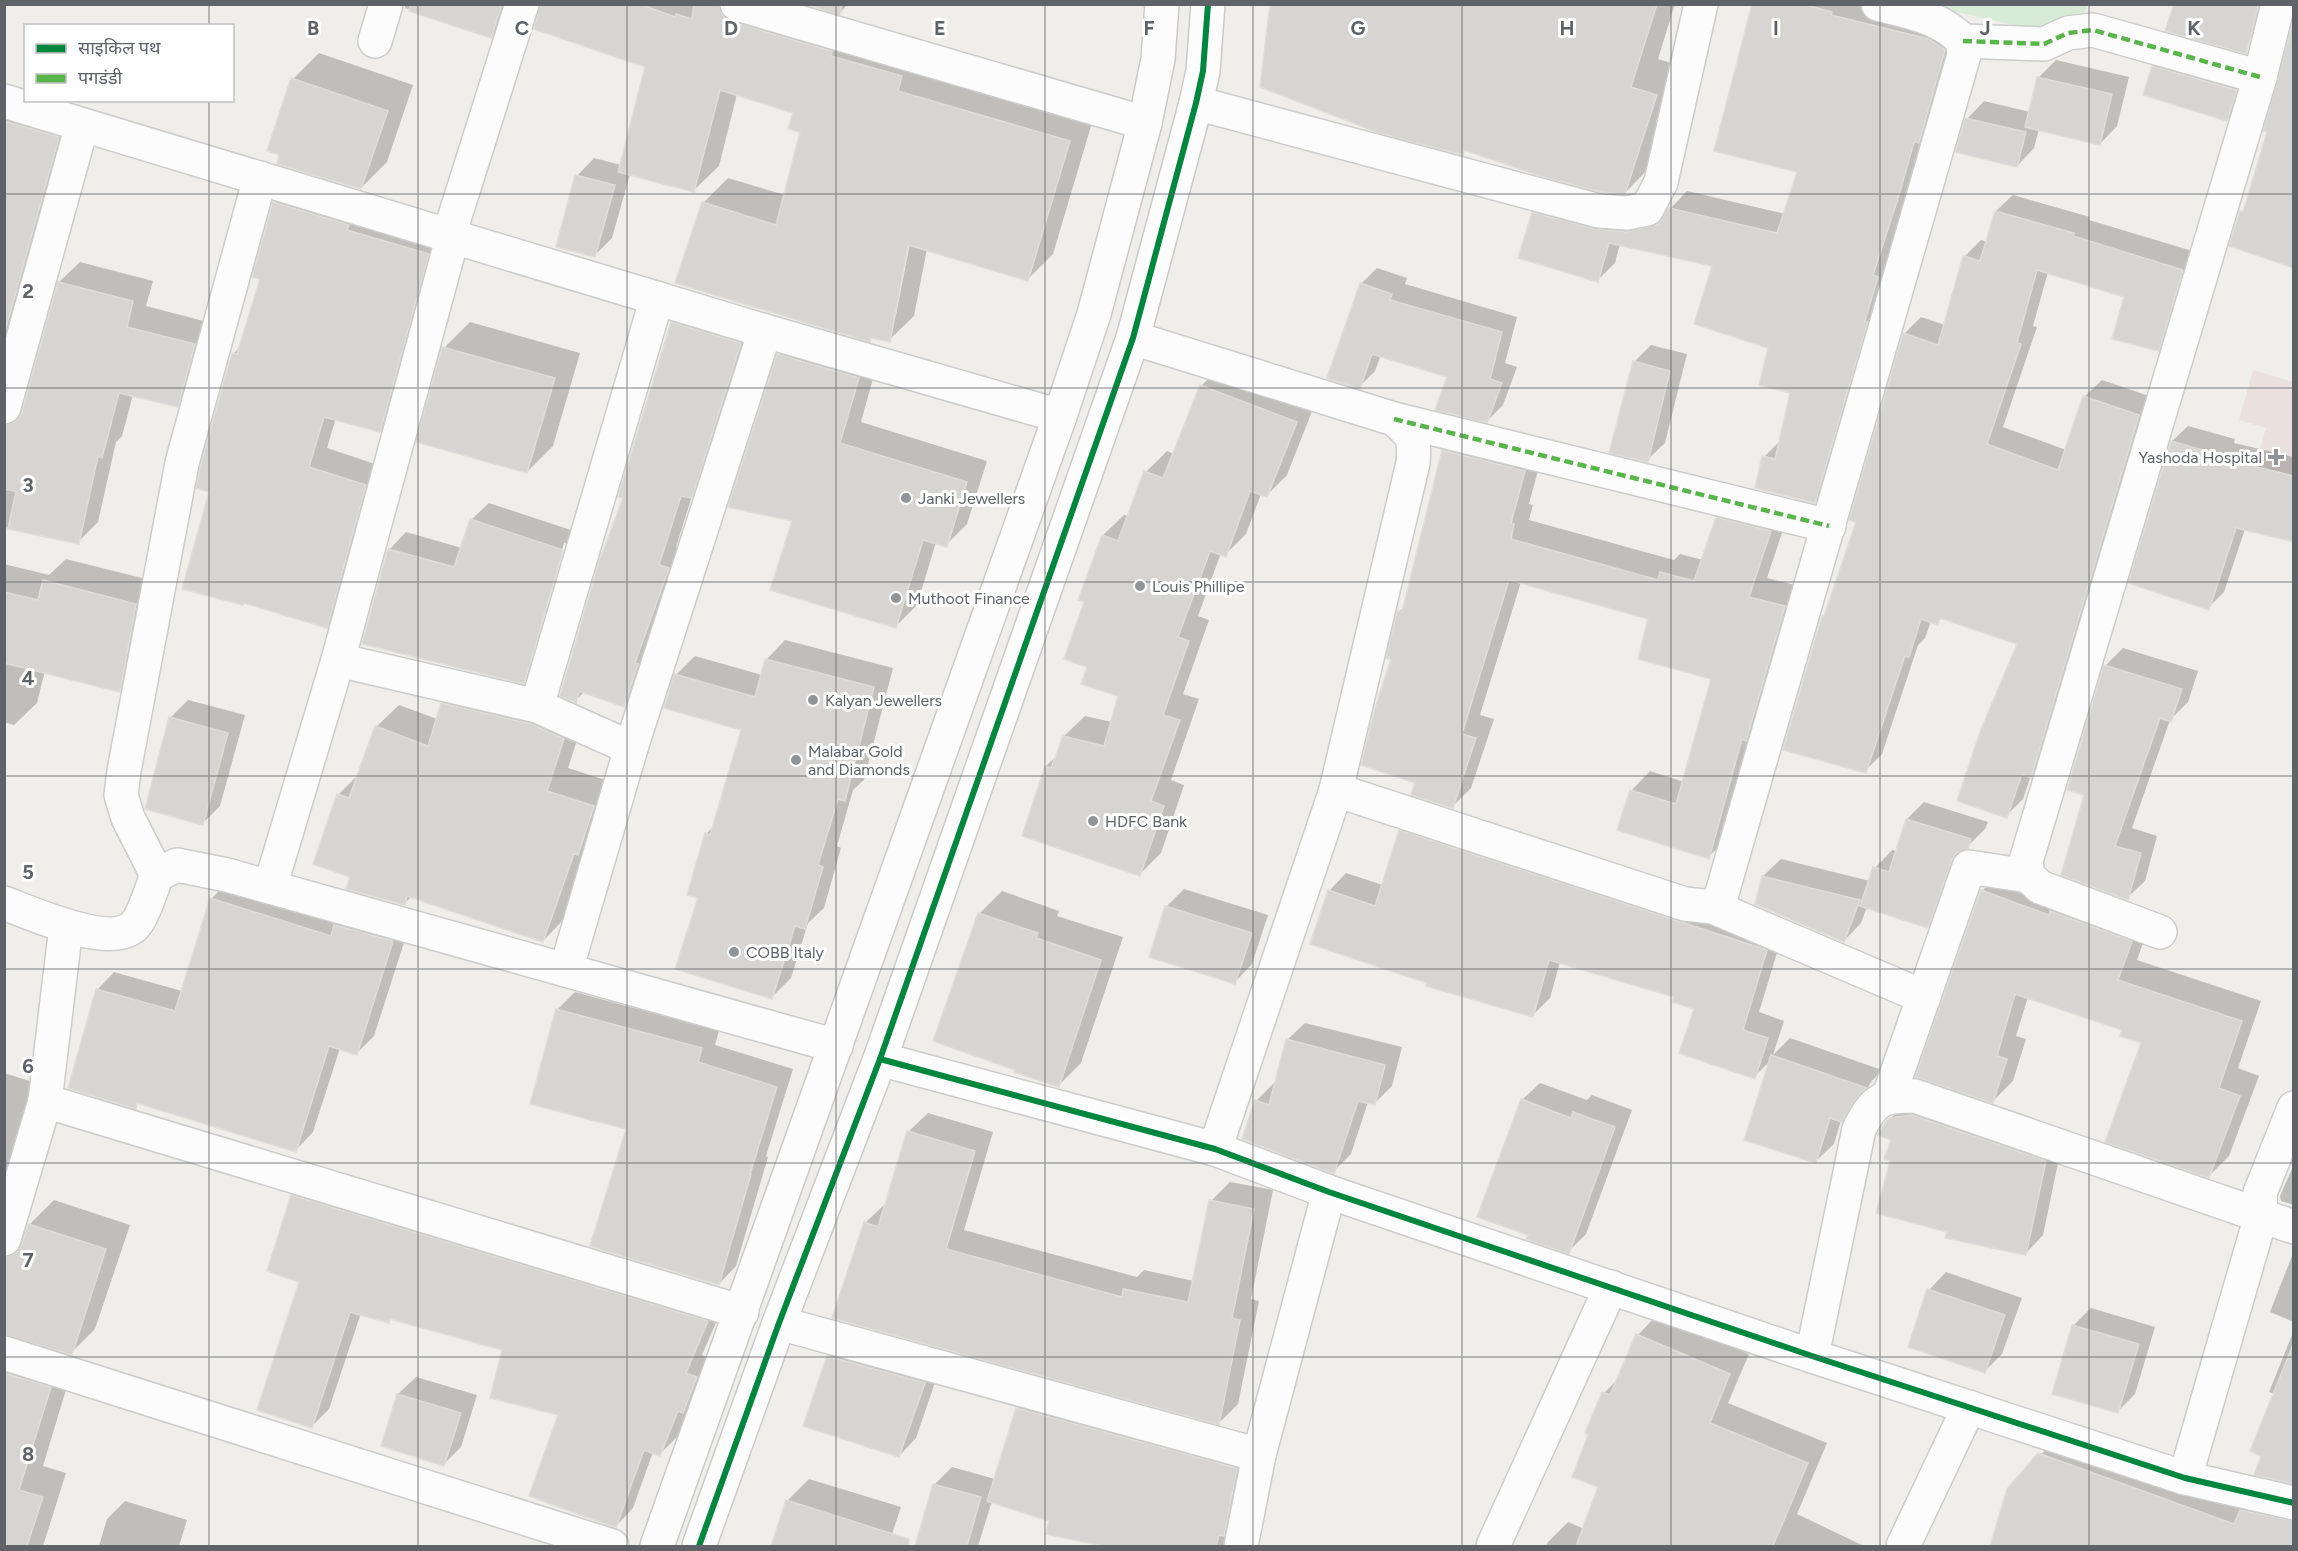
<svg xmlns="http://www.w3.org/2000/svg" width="2298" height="1551" font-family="Figtree,'Noto Sans Devanagari',sans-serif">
<rect width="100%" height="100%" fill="#efeeea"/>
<path fill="#eae0de" d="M2253 370 2293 382V500L2249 486 2266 428 2239 420Z"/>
<path fill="#d8ebd6" d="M1925 5H2088L2084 13 2046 32Z"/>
<g fill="#0003" fill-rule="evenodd">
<path d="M406 4H518L516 12 491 37 405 8Z"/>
<path d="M541 4H748L1094 116 1053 254 1028 279 927 249 914 316 889 340 872 337 869 340 703 203 728 178 785 195 802 131 795 112 737 94 719 166 694 190 630 174 612 238 594 256 577 176 594 158 621 165 647 66ZM908 238H911L896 315 892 319Z"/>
<path d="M811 4H848L840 13Z"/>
<path d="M1272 4H1675L1658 59 1684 67 1653 164 1625 193 1466 149 1462 153Z"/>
<path d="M1753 4H1873L1961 32 1832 484 1815 502 1764 457 1781 440 1791 392 1770 347 1714 265 1620 244 1615 263 1598 280 1533 213 1551 196 1644 215 1670 209 1687 191 1785 214 1799 171Z"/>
<path d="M2175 4H2265L2256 32 2239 50Z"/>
<path d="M2171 49 2253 73 2245 101 2227 119 2153 67Z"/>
<path d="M319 53 413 85 387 162 361 188 293 79Z"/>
<path d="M2056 60 2129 77 2117 126 2100 144 2039 129 2034 148 2017 166 1967 119 1984 101 2030 112 2039 77Z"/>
<path d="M4 93 79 117 20 405H25L59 282 80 262 153 281 146 306 215 324 198 386 177 406 133 395 122 436 116 442 98 522 78 542 4 527Z"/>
<path d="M293 184 447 235 399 412 380 431 336 418 327 448 384 467 346 608 327 627 210 491 233 354 242 345 261 278 274 203Z"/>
<path d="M2013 195 2090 217 2089 220 2199 253 2175 333 2158 350 2126 296 2048 272 2033 326 2037 327 2003 427 2066 450 2085 396 2102 380 2155 398 2048 759 2031 775 2023 799 2006 816 2019 644 1943 617 1937 623 1931 621 1925 638 1918 645 1882 754 1865 771 1823 616 1827 612 1858 521 1904 334 1921 317 1945 325 1964 257 1981 240 1987 242 1996 211Z"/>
<path d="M1377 268 1407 278 1405 284 1517 317 1505 363 1517 367 1503 405 1487 421 1449 376 1381 355 1375 371 1359 387 1361 284Z"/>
<path d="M690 306 758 326 709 479 692 496 676 547 685 551 642 688 624 705 585 691 575 701 625 497 673 323Z"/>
<path d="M470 322 580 353 553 446 527 472 444 348Z"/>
<path d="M800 334 879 357 861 422 987 461 967 524 946 545 936 542 917 605 896 626 779 355Z"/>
<path d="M1651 345 1687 354 1665 443 1647 460 1634 362Z"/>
<path d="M1222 365 1316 401 1287 475 1266 496 1261 494 1246 534 1225 555 1221 553 1198 616 1209 620 1183 694 1199 699 1171 780 1184 785 1161 853 1140 874 1046 766 1058 755 1064 736 1085 716 1112 722 1120 695 1089 666 1086 601 1080 599 1103 535 1124 515 1129 516 1146 472 1167 451 1174 454 1201 386Z"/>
<path d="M2188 426 2235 439 2234 443 2294 457V540L2245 529 2224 592 2208 608 2172 441Z"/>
<path d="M1462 432 1543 452 1529 504 1533 505 1529 520 1674 560 1680 554 1703 560 1717 518 1736 499 1789 512 1767 578 1803 587 1728 838 1708 857 1631 791 1650 771 1684 782 1712 678 1650 618 1521 582 1480 715 1494 719 1471 788 1452 807 1417 782 1393 658 1399 612 1405 605 1443 451Z"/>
<path d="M489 503 580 533 541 665 524 682 389 550 406 532 462 548 471 520ZM564 543H567L531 664H528Z"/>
<path d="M66 559 158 582 141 668 119 691 45 671 37 703 14 725 4 722V564L49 575Z"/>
<path d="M785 640 893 668 864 780 853 790 837 846 841 848 824 908 808 923 791 978 771 998 699 897 706 834 714 826 743 729 676 675 695 656 762 675 766 660Z"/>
<path d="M2123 648 2198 671 2188 702 2170 720 2132 828 2157 836 2145 881 2127 898 2085 794 2105 666Z"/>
<path d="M464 681 585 716 568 768 615 783 565 918 543 941 412 896 404 904 352 876 338 795 359 774 376 727 399 705 437 719 442 704Z"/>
<path d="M188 700 245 715 220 806 202 824 170 718Z"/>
<path d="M1924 802 1988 822 1985 829 1966 848 1945 909 1928 926 1867 907 1861 923 1844 941 1763 876 1781 859 1870 881 1875 868 1892 850 1897 851 1907 819Z"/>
<path d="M1418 814 1783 933 1759 1012 1784 1021 1773 1055 1790 1038 1882 1070 1871 1082 1859 1103 1841 1120 1834 1144 1816 1161 1771 1060 1754 1077 1696 1008 1675 996 1560 962 1550 998 1532 1016 1429 982 1329 891 1346 873 1383 885 1401 831Z"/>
<path d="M2002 871 2151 921 2137 960 2261 1001 2238 1068 2259 1076 2229 1156 2209 1176 2143 1042 2124 1029 2028 997 2016 1036 2026 1039 2013 1081 1993 1101 1982 891Z"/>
<path d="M228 882 410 924 374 1036 357 1053 340 1048 313 1132 296 1150 140 1102 135 1107 97 990 114 972 182 991 211 899Z"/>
<path d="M1184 889 1268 915 1252 964 1235 982 1166 907Z"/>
<path d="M1002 891 1059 911 1057 916 1123 937 1081 1063 1059 1085 979 914Z"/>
<path d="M575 992 719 1031 715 1045 793 1069 766 1156 768 1157 736 1266 719 1284 557 1010Z"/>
<path d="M1305 1023 1402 1047 1392 1086 1374 1104 1368 1102 1351 1154 1333 1172 1256 1101 1274 1083 1276 1084 1287 1040Z"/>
<path d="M4 1073 46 1086 14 1227 27 1234 29 1225 54 1200 130 1225 95 1329 71 1353 10 1334 14 1341 74 1363 43 1466 66 1473 43 1546H4Z"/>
<path d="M1540 1083 1587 1100 1592 1095 1632 1110 1586 1234 1568 1252 1522 1100Z"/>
<path d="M1904 1105 2062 1144 2043 1235 2026 1253 1949 1230 1892 1160 1893 1139 1886 1123Z"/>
<path d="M928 1113 993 1132 964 1230 1137 1277 1144 1270 1194 1281 1211 1201 1230 1182 1273 1190 1251 1299 1259 1301 1238 1404 1219 1423 865 1223 885 1204 887 1205 908 1132Z"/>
<path d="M2294 1164V1205L2281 1201 2280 1196Z"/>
<path d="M310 1178 724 1304 702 1355 714 1360 690 1405 677 1437 660 1454 653 1452 633 1508 616 1526 560 1414 504 1349 392 1318 389 1322 361 1313 329 1409 312 1426 301 1281 293 1196Z"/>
<path d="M2294 1251V1322L2270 1312Z"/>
<path d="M1946 1272 2022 1298 2002 1354 1985 1371 1929 1290Z"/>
<path d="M2091 1308 2155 1327 2135 1394 2117 1412 2073 1326Z"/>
<path d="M1657 1315 1749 1354 1728 1403 1827 1443 1797 1514 1864 1546H1546L1548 1542 1568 1522 1584 1529 1600 1486 1604 1393 1620 1377 1638 1335Z"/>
<path d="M2294 1330V1483L2263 1455 2275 1394 2269 1392Z"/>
<path d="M846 1339 941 1365 916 1438 899 1456 828 1356Z"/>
<path d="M416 1377 477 1395 461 1447 444 1464 383 1445 398 1394Z"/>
<path d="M1035 1391 1254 1451 1228 1546H1109L1048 1533 1051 1520 992 1501 978 1546H916L935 1484 952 1467 995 1479 1018 1408Z"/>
<path d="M2065 1429 2294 1492V1546H1991L2008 1490Z"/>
<path d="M809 1479 901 1507 888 1546H773L787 1501Z"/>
<path d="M125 1501 187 1520 179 1546H99L107 1519Z"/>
</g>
<g fill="#d6d5d3" stroke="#deddd9" stroke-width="1.5">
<path d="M410 4H502L491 38 409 11Z"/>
<path d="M540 4H640L675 17 676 14 692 19 694 4H719L723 16 732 22 832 51 831 56 902 76 898 91 1070 141 1028 281 908 245 890 342 871 338 870 342 675 283 702 202 776 225 800 132 788 129 793 113 720 90 694 192 618 172 645 67 534 29Z"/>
<path d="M806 4H842L840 15Z"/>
<path d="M1270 4H1657L1631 87 1657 95 1625 194 1602 192 1543 177 1464 150 1463 155 1379 133 1260 87Z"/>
<path d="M1752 4H1803L1832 12 1831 15 1929 39 1945 50 1919 143 1914 142 1900 192 1873 275 1878 277 1865 321 1868 322 1815 503 1755 488 1762 456 1775 459 1790 393 1759 385 1768 348 1694 324 1712 266 1609 243 1598 282 1518 258 1532 212 1594 229 1626 232 1658 224 1669 208 1777 233 1797 172 1714 151Z"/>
<path d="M2174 4H2259L2246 54 2165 31Z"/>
<path d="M2294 19V268L2229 246 2240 211 2243 212 2267 132 2263 131Z"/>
<path d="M2152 66 2237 90 2227 121 2143 95Z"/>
<path d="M2037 77 2112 94 2100 145 2025 127Z"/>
<path d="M291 78 388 111 361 189 277 164 279 155 267 151Z"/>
<path d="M1965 118 2026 132 2017 167 1955 152Z"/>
<path d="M4 121 59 137 4 335Z"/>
<path d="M575 175 615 185 595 257 556 247Z"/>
<path d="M273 202 349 225 347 230 429 254 380 432 324 417 309 467 366 485 327 628 244 603 243 605 182 589 209 492 196 488 200 467 232 353 237 354 260 279 252 277Z"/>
<path d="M1995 211 2074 233 2073 236 2183 270 2159 351 2112 339 2124 297 2037 270 2017 343 2021 344 1987 444 2058 470 2083 396 2139 415 2031 778 2022 774 2007 818 1957 801 1980 732 2017 644 1940 618 1938 625 1921 619 1909 657 1905 656 1866 773 1783 750 1822 616H1824L1856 522 1849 520 1903 333 1938 345 1963 256 1980 261Z"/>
<path d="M58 282 133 301 127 327 195 344 178 407 119 393 102 458 98 456 79 544 8 529 16 491 4 489V425L17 421 22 412Z"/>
<path d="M1360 283 1392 294 1390 300 1502 332 1490 379 1502 383 1487 423 1435 410 1447 377 1372 354 1360 389 1327 378Z"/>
<path d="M671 322 741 343 692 498 681 496 659 565 669 568 635 663 638 664 624 707 579 691 576 703 560 696 599 562 623 498 618 497Z"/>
<path d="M442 347 555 378 527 473 416 442Z"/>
<path d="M777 354 859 378 840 443 967 482 947 547 923 540 896 628 770 590 792 521 728 507Z"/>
<path d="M1633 361 1670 371 1648 462 1609 453Z"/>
<path d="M1200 385 1297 422 1267 497 1250 491 1226 557 1210 551 1178 637 1189 641 1163 715 1180 720 1151 801 1164 806 1140 876 1022 836 1045 766 1051 768 1063 736 1104 746 1118 696 1081 684 1087 667 1064 659 1084 602 1078 600 1102 535 1118 541 1144 471 1163 478Z"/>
<path d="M2171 441 2220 455 2219 458 2294 476V542L2236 528 2209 610 2128 583Z"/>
<path d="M1442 450 1525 471 1511 523 1514 524 1511 539 1658 580 1660 572 1694 581 1716 517 1771 531 1749 597 1785 606 1746 741 1742 739 1709 859 1617 830 1630 790 1676 804 1711 679 1638 659 1648 619 1509 580 1462 734 1476 738 1453 808 1411 795 1415 783 1361 765 1375 708 1391 659 1386 658 1397 611 1402 612Z"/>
<path d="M470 519 563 550 524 684 362 644 388 549 454 567Z"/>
<path d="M43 580 136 604 120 692 4 663V592L38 600Z"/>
<path d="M765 659 874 687 845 801 838 799 818 865 823 867 805 929 795 926 772 999 675 969 698 898 687 895 705 833 710 835 741 730 664 708 674 674 755 697Z"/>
<path d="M2104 665 2182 689 2171 722 2160 718 2115 846 2141 853 2128 900 2061 875 2084 795 2067 790Z"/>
<path d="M441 703 531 724 564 739 547 791 594 806 578 855 574 854 543 942 407 896 405 905 346 889 350 877 313 864 337 794 349 798 375 726 428 746Z"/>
<path d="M169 717 228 733 203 825 145 809Z"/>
<path d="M1906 819 1971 839 1968 849 1956 853 1952 860 1928 928 1860 906 1873 867 1889 872Z"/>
<path d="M1399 830 1767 950 1743 1030 1768 1038 1755 1079 1679 1053 1694 1009 1672 1002 1674 997 1549 960 1533 1017 1426 986 1427 983 1310 944 1328 890 1375 906Z"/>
<path d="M1762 876 1860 900 1844 942 1755 904Z"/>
<path d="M1981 890 2049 915 2050 911 2132 941 2118 980 2242 1021 2219 1088 2240 1096 2209 1178 2105 1142 2141 1043 2120 1036 2122 1030 2015 994 1997 1056 2007 1059 1993 1103 1915 1077Z"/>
<path d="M210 898 331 936 334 925 393 941 357 1055 329 1046 296 1152 137 1103 136 1109 68 1088 96 989 175 1011Z"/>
<path d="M1165 906 1252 933 1235 984 1149 957Z"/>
<path d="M978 913 1038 933 1036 938 1101 960 1059 1087 1014 1072 1015 1070 933 1041Z"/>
<path d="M556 1009 702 1048 698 1062 777 1087 750 1174H751L719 1285 590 1246 626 1129 530 1104Z"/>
<path d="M1286 1039 1385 1065 1375 1105 1358 1101 1334 1174 1242 1139 1255 1100 1269 1105Z"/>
<path d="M1771 1055 1867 1088 1854 1101 1842 1122 1830 1118 1816 1163 1744 1140Z"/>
<path d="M1521 1099 1571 1118 1573 1112 1615 1127 1569 1254 1526 1239 1528 1235 1477 1217Z"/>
<path d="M1912 1115 2046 1161 2026 1255 1945 1238 1947 1232 1876 1213 1890 1161 1884 1159 1891 1140 1877 1135 1889 1118Z"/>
<path d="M907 1131 975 1151 946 1249 1122 1297 1123 1289 1188 1302 1209 1200 1254 1209 1232 1318 1240 1320 1219 1425 832 1318 864 1222 878 1227Z"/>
<path d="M291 1195 708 1321 686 1373 697 1377 683 1413 678 1411 660 1456 644 1450 616 1528 529 1496 558 1415 490 1398 502 1350 390 1319 389 1323 350 1312 312 1428 257 1410 299 1282 267 1271Z"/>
<path d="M28 1224 106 1249 72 1355 4 1335V1257L17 1252 22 1244Z"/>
<path d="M1927 1289 2005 1315 1985 1373 1908 1347Z"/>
<path d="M2072 1325 2139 1344 2118 1413 2052 1394Z"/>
<path d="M1636 1334 1730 1374 1710 1423 1808 1463 1773 1546H1576L1598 1487 1572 1477 1588 1435 1585 1433 1602 1392 1610 1395Z"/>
<path d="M2292 1347H2294V1484L2254 1475 2261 1456 2250 1451Z"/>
<path d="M827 1356 925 1383 899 1457 803 1426Z"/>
<path d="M4 1373 51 1387 19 1490 43 1497 27 1546H4Z"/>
<path d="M397 1394 461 1413 444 1466 381 1446Z"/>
<path d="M1016 1408 1237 1468 1224 1536 1219 1535 1216 1546H1102L1046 1534 1049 1521 987 1501Z"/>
<path d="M2038 1453 2234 1524 2240 1510 2294 1521V1546H1990L2007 1489Z"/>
<path d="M933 1484 981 1497 967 1546H915Z"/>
<path d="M786 1500 909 1539 908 1546H771Z"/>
</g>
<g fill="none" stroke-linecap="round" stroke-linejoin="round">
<g stroke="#cbcccc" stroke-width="36">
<g id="street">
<path d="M737 4 1145 123"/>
<path d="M375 41 386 4"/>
<path d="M1963 41 2044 44 2068 33 2093 30 2260 77"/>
<path d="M4 101 765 331 1060 416"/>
<path d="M1196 103 1599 211 1627 213 1647 209 1661 182 1701 4"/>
<path d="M1133 338 1394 419C1413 435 1415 438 1413 463L1336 790 1215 1149"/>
<path d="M4 407 82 125"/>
<path d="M1394 419 1829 526"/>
<path d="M338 660 537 706 631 748"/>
<path d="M537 706 657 298"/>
<path d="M1336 790 1685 904 1713 907 1720 900 1964 55 1963 41C1939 16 1910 13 1878 4"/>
<path d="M157 875 128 818 121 795 124 771 182 463 260 178"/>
<path d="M270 887 338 660 449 250V235L522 4"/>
<path d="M4 903C31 913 110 949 134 926 143 918 152 887 157 875L177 865 227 875 836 1046"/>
<path d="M1713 907 1924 997"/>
<path d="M2160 932 2040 887 2028 876 2026 861 2260 77 2278 4"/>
<path d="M566 970 631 748 765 331"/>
<path d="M880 1059 1215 1149 1329 1192 1812 1356 2185 1478 2294 1503"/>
<path d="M1889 1096 1969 867 2028 876"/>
<path d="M45 1101 742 1312"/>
<path d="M4 1239 45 1101 66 927"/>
<path d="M779 1323 1259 1455"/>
<path d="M4 1353 612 1546"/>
<path d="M1812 1356 1859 1129C1875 1099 1880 1096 1915 1096L2294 1227"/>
<path d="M2185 1478 2261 1216 2260 1193 2294 1108"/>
<path d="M1241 1546 1259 1455 1329 1192"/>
<path d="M1493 1546 1611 1287"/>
<path d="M1903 1546 1969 1407"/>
</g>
</g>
<g stroke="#cacacb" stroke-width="36">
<g id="secondary">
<path d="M657 1546 1060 416 1094 314 1145 123 1158 59 1162 4"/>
<path d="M699 1546 779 1323 880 1059 1133 338 1196 103 1203 71 1208 4"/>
</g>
</g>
<use href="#street" stroke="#fdfcfc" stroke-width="33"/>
<use href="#secondary" stroke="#fdfcfc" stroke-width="33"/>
<g stroke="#58b549" stroke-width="4.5" stroke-dasharray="9 4.5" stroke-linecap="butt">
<path d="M1963 41 2044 44 2068 33 2093 30 2260 77"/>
<path d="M1394 419 1829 526"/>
</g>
<g stroke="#fff" stroke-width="10">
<g id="cycleway">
<path d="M880 1059 1215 1149 1329 1192 1812 1356 2185 1478 2294 1503"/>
<path d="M699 1546 779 1323 880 1059 1133 338 1196 103 1203 71 1208 4"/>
</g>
</g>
<use href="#cycleway" stroke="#00873e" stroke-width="6"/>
</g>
<path fill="none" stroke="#5f6368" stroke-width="1.5" stroke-opacity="0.55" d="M209 4V26M418 4V1546M627 4V1546M836 4V1546M1045 4V1546M1253 4V1546M1462 4V1546M1671 4V1546M1880 4V1546M2089 4V1546M209 100V1546M4 194H2294M4 388H2294M4 582H2294M4 776H2294M4 969H2294M4 1163H2294M4 1357H2294"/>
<g fill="#919496" stroke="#fff" stroke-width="2">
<path d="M2273 448h6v6h6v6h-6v6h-6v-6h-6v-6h6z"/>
<circle cx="906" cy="498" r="6"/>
<circle cx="1140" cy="586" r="6"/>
<circle cx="896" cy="598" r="6"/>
<circle cx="813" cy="700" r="6"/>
<circle cx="796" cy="760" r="6"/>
<circle cx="1093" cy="821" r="6"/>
<circle cx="734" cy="952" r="6"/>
</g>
<g text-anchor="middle" stroke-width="6" stroke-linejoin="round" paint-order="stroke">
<g font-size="16" fill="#5f6368" stroke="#fff" text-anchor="start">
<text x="2262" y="463" text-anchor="end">Yashoda Hospital</text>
<text x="918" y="504">Janki Jewellers</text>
<text x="1152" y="592">Louis Phillipe</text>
<text x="908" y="604">Muthoot Finance</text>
<text x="825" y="706">Kalyan Jewellers</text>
<text x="808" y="757">Malabar Gold<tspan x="808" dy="18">and Diamonds</tspan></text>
<text x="1105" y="827">HDFC Bank</text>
<text x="746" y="958">COBB Italy</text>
</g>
</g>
<g font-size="20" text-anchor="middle" font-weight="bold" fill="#5f6368" stroke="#fff" stroke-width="6" stroke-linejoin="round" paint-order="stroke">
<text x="313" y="35">B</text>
<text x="522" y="35">C</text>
<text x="731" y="35">D</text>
<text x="940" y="35">E</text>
<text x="1149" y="35">F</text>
<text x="1358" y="35">G</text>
<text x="1567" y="35">H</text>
<text x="1776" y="35">I</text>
<text x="1985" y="35">J</text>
<text x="2194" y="35">K</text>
<text x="28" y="298">2</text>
<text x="28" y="492">3</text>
<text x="28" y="685">4</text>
<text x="28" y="879">5</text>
<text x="28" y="1073">6</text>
<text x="28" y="1267">7</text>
<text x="28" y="1461">8</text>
</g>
<rect width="2298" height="1551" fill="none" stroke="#5f6368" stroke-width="12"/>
<rect x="24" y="24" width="210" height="78" fill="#ffffff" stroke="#bfc1c3" stroke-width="1.5"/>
<rect x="36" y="44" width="30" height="9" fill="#00873e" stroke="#bfc1c3" stroke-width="1.5"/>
<text x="78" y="54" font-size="18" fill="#5f6368">साइकिल पथ</text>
<rect x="36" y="74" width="30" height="9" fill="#58b549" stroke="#bfc1c3" stroke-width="1.5"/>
<text x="78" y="84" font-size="18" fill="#5f6368">पगडंडी</text>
</svg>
